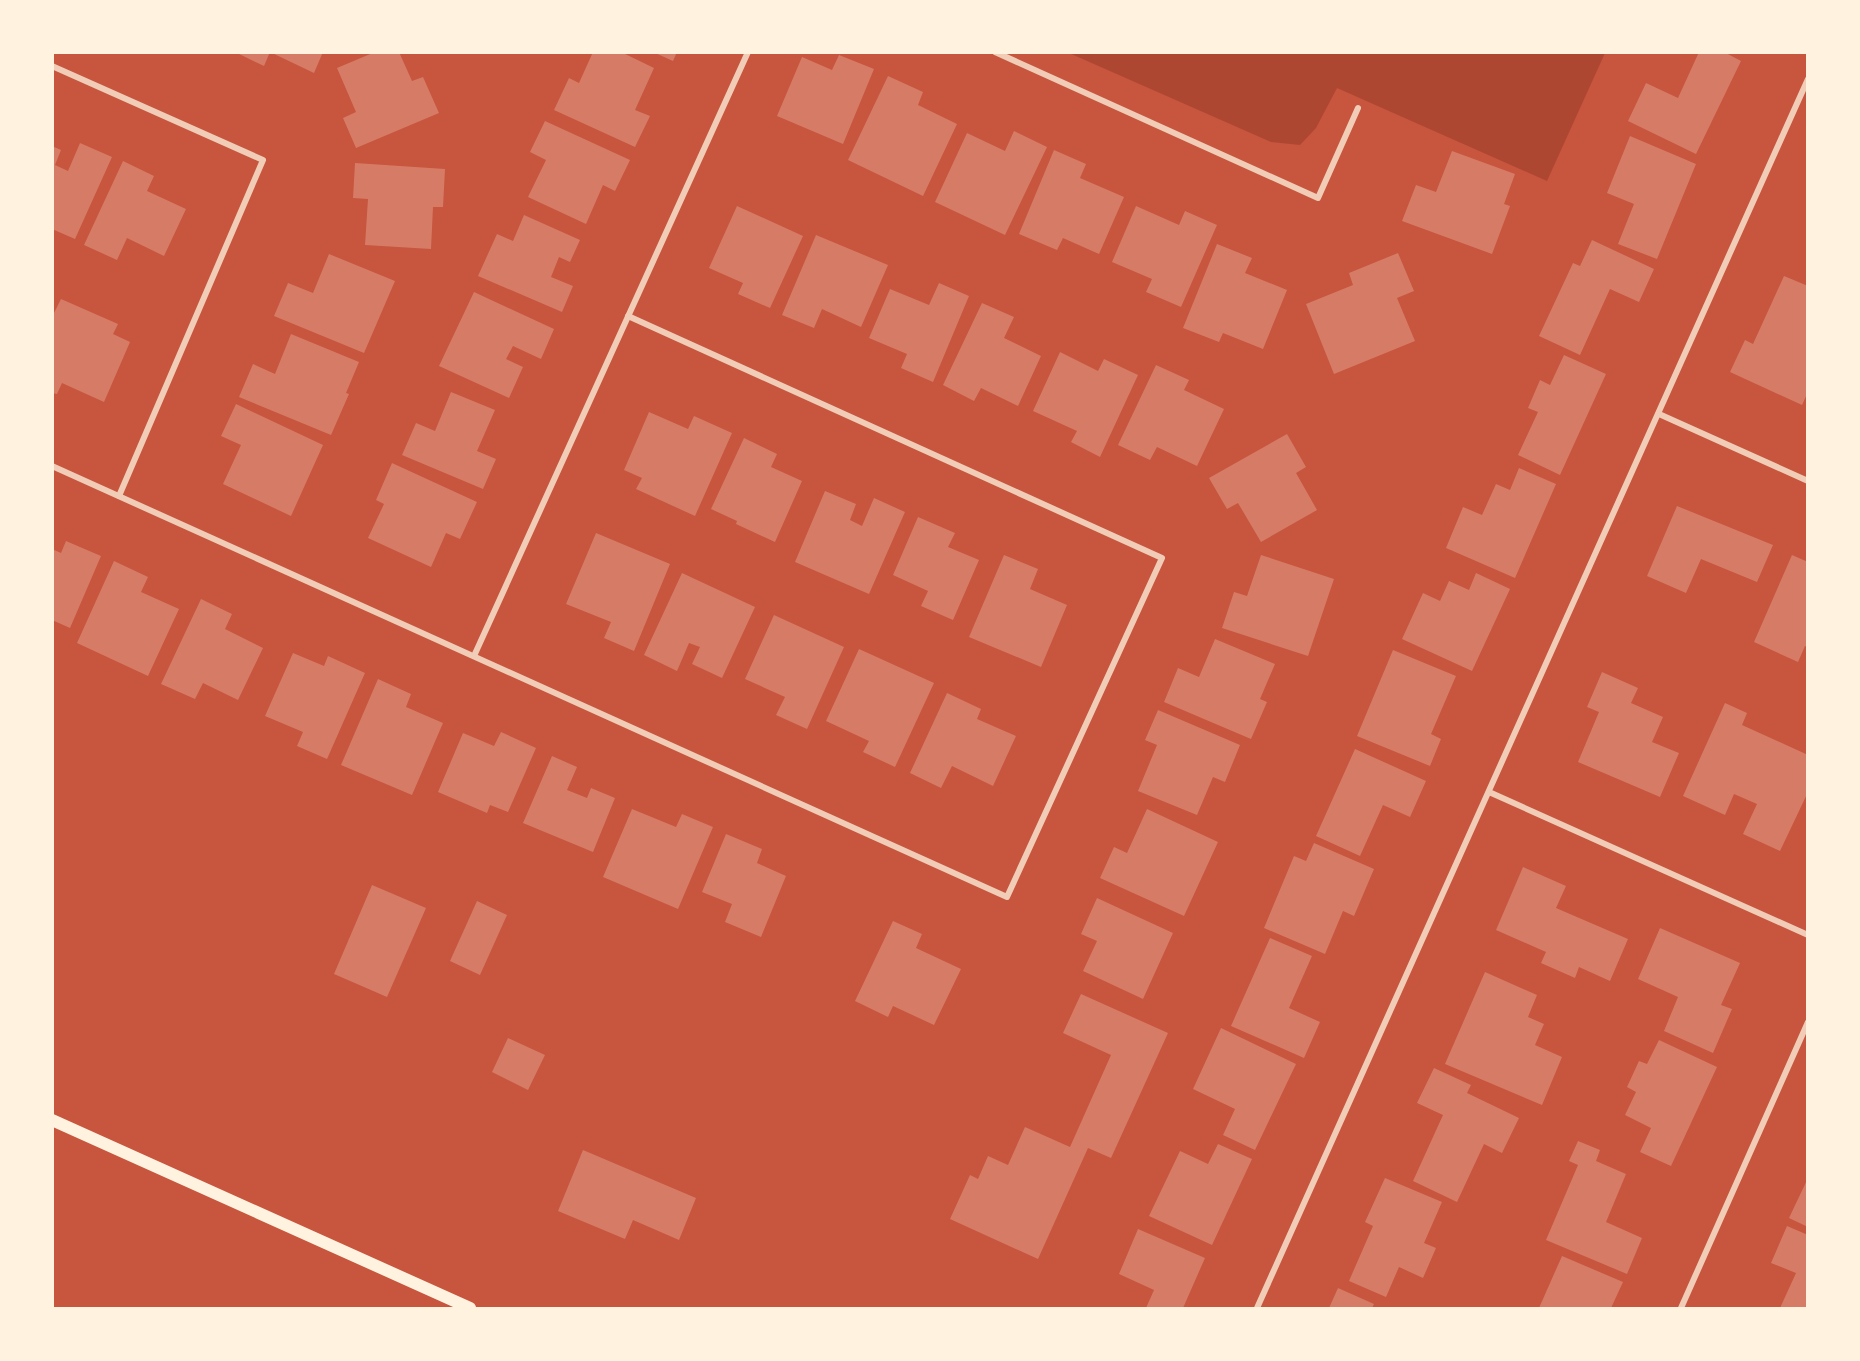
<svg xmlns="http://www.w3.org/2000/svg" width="1860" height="1361" font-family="Rubik,sans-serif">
<rect width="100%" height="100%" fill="#c8553d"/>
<path fill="#ae4732" d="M1069 53H1605L1547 181 1337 88 1316 128 1300 145 1271 142Z"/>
<g fill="#d67c66">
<path d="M235 52H270L264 66Z"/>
<path d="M270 52H323L314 73Z"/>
<path d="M375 52H399L412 81 423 77 439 113 356 148 343 118 356 112 337 68Z"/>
<path d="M593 52H621L654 68 635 110 650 116 635 147 554 110 569 78 579 83Z"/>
<path d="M653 52H677L673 61Z"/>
<path d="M1699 52H1724L1741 61 1696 154 1628 121 1646 83 1678 98Z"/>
<path d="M839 55 874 69 843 144 777 116 802 57 832 70Z"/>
<path d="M888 76 923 92 918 105 957 124 923 196 848 160Z"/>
<path d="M545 121 630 160 615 191 603 185 586 224 528 197 546 160 530 152Z"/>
<path d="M1014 131 1047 147 1005 235 935 202 967 133 1005 151Z"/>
<path d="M1630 136 1696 164 1657 259 1618 244 1634 204 1607 193Z"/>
<path d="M80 143 112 157 75 239 52 229V146L61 150 55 165 68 171Z"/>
<path d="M1054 150 1086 164 1080 178 1124 197 1099 254 1063 238 1057 250 1019 234Z"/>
<path d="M1452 151 1515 174 1504 204 1510 206 1492 254 1402 221 1416 185 1436 192Z"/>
<path d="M123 161 154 176 147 191 186 209 164 256 127 238 117 260 84 245Z"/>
<path d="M355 163 445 169 443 207H433L431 249 365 245 368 199 353 198Z"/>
<path d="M737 206 803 236 770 308 738 294 743 283 709 268Z"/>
<path d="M1136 206 1179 225 1185 211 1217 225 1181 307 1146 292 1152 279 1112 262Z"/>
<path d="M524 215 580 240 570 262 559 257 551 277 573 286 562 312 478 276 497 234 513 241Z"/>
<path d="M816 235 888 265 861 327 822 309 814 328 782 315Z"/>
<path d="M1592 240 1654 269 1639 302 1610 289 1580 355 1539 336 1573 263 1580 266Z"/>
<path d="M1217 244 1252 258 1245 273 1287 290 1263 349 1223 333 1219 342 1183 328Z"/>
<path d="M1398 253 1414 291 1397 298 1415 341 1334 374 1306 304 1353 285 1349 273Z"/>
<path d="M329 254 395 281 364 353 274 316 288 283 313 293Z"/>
<path d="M1784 276 1808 286V392L1802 405 1730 372 1745 340 1753 344Z"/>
<path d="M939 283 969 296 933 382 901 368 907 354 869 338 890 289 929 305Z"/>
<path d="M474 292 554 329 541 359 513 346 506 359 523 367 509 398 439 366Z"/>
<path d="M61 299 118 324 113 334 130 342 104 402 62 383 57 394 52 393V317Z"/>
<path d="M982 303 1014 317 1004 338 1041 356 1018 406 981 388 974 401 943 385Z"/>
<path d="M291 334 359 362 346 393 349 394 331 435 239 397 253 364 275 374Z"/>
<path d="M1060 352 1098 371 1104 359 1138 375 1100 457 1071 442 1077 431 1033 411Z"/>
<path d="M1564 355 1606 374 1560 475 1518 455 1538 412 1528 408 1540 380 1550 385Z"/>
<path d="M1156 365 1189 380 1184 390 1224 409 1197 466 1157 447 1150 460 1118 445Z"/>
<path d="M451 392 495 410 477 451 496 459 483 489 402 455 416 423 435 431Z"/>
<path d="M236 404 323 445 291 516 223 484 241 445 221 436Z"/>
<path d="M649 412 688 429 694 416 732 433 695 516 636 489 642 478 624 470Z"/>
<path d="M1287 434 1306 467 1296 473 1317 510 1261 542 1238 503 1227 509 1209 478Z"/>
<path d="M744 438 777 454 771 467 802 481 775 542 736 524 737 521 711 509Z"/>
<path d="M392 463 477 502 460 539 446 533 431 567 368 538 384 504 376 500Z"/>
<path d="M1519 468 1556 484 1515 578 1446 548 1463 507 1482 515 1496 484 1510 490Z"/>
<path d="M825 491 856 504 850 520 862 526 874 498 905 512 869 594 795 562Z"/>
<path d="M1677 506 1773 545 1757 582 1701 559 1686 593 1647 576Z"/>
<path d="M918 517 955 533 948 547 979 560 953 620 921 606 928 591 893 575Z"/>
<path d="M596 533 670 564 634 651 604 638 611 622 566 604Z"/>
<path d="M66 541 101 556 70 628 52 620V549L61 553Z"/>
<path d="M1004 555 1038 569 1030 589 1067 605 1041 667 969 637Z"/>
<path d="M1261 555 1334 579 1308 656 1222 628 1234 592 1247 596Z"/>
<path d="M1792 555 1808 562V647L1805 646 1798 662 1754 642Z"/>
<path d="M114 561 148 577 141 592 179 609 148 676 77 643Z"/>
<path d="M682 573 755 607 722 678 692 664 700 647 689 643 677 671 644 655Z"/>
<path d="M1476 573 1510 589 1472 671 1402 639 1423 593 1440 601 1449 581 1469 590Z"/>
<path d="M201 599 232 614 225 629 263 648 238 700 203 683 195 699 161 684Z"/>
<path d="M774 615 844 647 807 729 776 715 785 697 745 679Z"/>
<path d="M1215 639 1275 664 1260 699 1267 702 1251 739 1164 702 1178 668 1199 677Z"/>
<path d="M859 649 934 683 895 767 863 752 869 741 826 721Z"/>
<path d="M1393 650 1456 676 1431 734 1441 739 1430 766 1357 736Z"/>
<path d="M293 653 324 666 328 656 365 673 327 759 297 746 303 732 265 716Z"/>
<path d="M1602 672 1638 688 1631 703 1663 717 1652 742 1679 753 1660 797 1578 762 1599 712 1587 707Z"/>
<path d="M378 679 411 694 406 707 443 723 412 795 341 765Z"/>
<path d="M947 693 981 709 977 719 1016 736 993 786 952 766 941 788 910 773Z"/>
<path d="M1725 703 1747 713 1742 725 1808 755V792L1780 851 1743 834 1757 804 1734 794 1725 815 1683 796Z"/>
<path d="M1158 710 1240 745 1225 782 1213 777 1197 815 1138 791 1157 745 1145 740Z"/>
<path d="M501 732 536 748 508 812 490 805 487 813 438 792 463 733 494 746Z"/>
<path d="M1355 749 1426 781 1410 817 1383 805 1360 856 1316 836Z"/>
<path d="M552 756 577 767 567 790 587 798 591 788 615 798 593 852 523 823Z"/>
<path d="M632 809 676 827 682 814 713 827 678 909 603 877Z"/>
<path d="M1147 809 1218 842 1184 916 1100 878 1114 847 1127 853Z"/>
<path d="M726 834 762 849 757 863 786 876 761 937 725 922 732 904 702 892Z"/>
<path d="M1314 843 1374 869 1354 916 1343 911 1325 954 1264 928 1294 856 1306 861Z"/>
<path d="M1523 867 1566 886 1556 908 1628 939 1610 981 1579 967 1575 978 1541 963 1546 952 1496 930Z"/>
<path d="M372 885 426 908 387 997 334 974Z"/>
<path d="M1097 898 1173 933 1143 999 1083 971 1097 941 1081 934Z"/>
<path d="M477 901 507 915 480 975 450 961Z"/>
<path d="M893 921 922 934 916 948 961 969 934 1025 893 1006 888 1017 855 1001Z"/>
<path d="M1660 928 1740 963 1721 1005 1732 1009 1713 1053 1664 1031 1678 997 1638 979Z"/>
<path d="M1270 938 1312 956 1289 1008 1320 1022 1304 1058 1231 1026Z"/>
<path d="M1485 972 1537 995 1528 1017 1544 1024 1535 1045 1562 1057 1542 1105 1445 1064Z"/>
<path d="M1081 994 1168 1033 1111 1158 1088 1148 1038 1259 950 1219 970 1175 978 1179 988 1156 1008 1165 1025 1127 1070 1147 1111 1055 1063 1033Z"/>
<path d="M1221 1028 1296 1064 1255 1150 1223 1135 1235 1109 1193 1089Z"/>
<path d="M508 1038 545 1055 528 1090 492 1072Z"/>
<path d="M1659 1040 1717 1067 1671 1166 1640 1152 1651 1128 1625 1115 1636 1092 1627 1087 1639 1061 1647 1064Z"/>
<path d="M1434 1068 1471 1085 1467 1093 1519 1118 1502 1153 1484 1144 1457 1202 1413 1181 1443 1115 1417 1103Z"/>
<path d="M1578 1141 1600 1150 1596 1161 1626 1174 1606 1222 1642 1238 1627 1274 1546 1240 1578 1165 1569 1161Z"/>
<path d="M1218 1144 1252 1159 1212 1245 1149 1216 1180 1151 1208 1164Z"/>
<path d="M583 1150 696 1198 679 1240 633 1220 625 1239 558 1211Z"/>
<path d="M1385 1178 1442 1202 1424 1243 1436 1248 1423 1278 1399 1267 1386 1297 1349 1281 1373 1226 1365 1222Z"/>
<path d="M1808 1178V1227L1789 1218Z"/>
<path d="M1787 1226 1808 1235V1308H1780L1796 1273 1771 1263Z"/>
<path d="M1138 1229 1205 1258 1183 1308H1146L1154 1290 1119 1274Z"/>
<path d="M1562 1256 1623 1282 1611 1308H1539Z"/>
<path d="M1338 1288 1374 1304 1372 1308H1329Z"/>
</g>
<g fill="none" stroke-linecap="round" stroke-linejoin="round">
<g stroke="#f1ccb7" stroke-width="6">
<path d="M995 52 1318 198 1358 108"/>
<path d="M52 66 263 160 119 496"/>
<path d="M1659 414 1808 481"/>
<path d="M52 466 1007 897 1162 558 628 316"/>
<path d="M474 656 748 52"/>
<path d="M1489 792 1808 935"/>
<path d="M1257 1308 1808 79"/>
<path d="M1681 1308 1808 1022"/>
</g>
<path stroke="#fff3e0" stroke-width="12" d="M52 1120 470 1308"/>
</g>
<rect width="1860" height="1361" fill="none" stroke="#fff3e0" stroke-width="108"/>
</svg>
